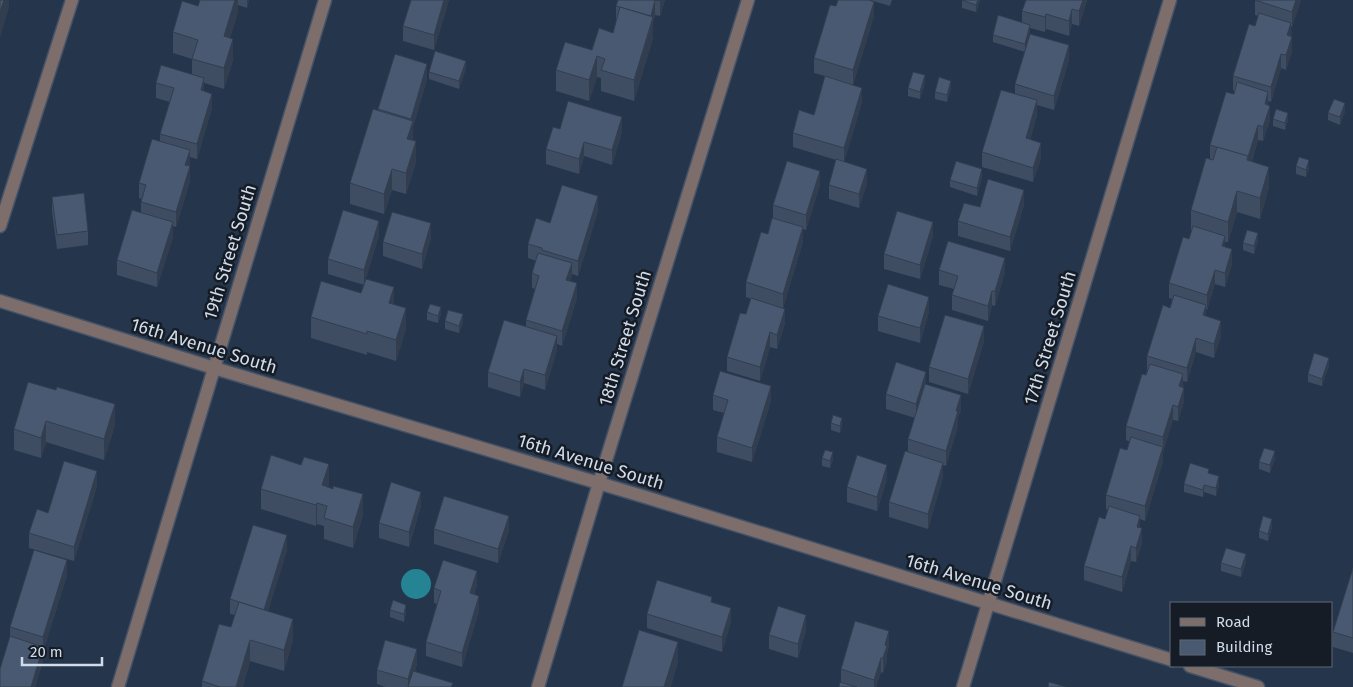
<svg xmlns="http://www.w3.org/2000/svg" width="1353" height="687" font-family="'Fira Sans',sans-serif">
<rect width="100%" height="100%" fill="#25354b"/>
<circle fill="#258494" cx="416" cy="584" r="15"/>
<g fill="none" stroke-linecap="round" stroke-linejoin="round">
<g stroke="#445368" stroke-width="15">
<g id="minor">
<path d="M0 226 72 0"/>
<path d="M0 301 214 368 642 496 1172 660"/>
<path d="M1190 666 1258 687"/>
<path d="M118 687 325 0"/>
<path d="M538 687 599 483 748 0"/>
<path d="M963 687 1170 0"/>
</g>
</g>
<use href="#minor" stroke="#7e6e6b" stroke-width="12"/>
</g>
<g fill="#3e4d61">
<path d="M200 0H249L247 8 238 5V12L230 38 233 60 224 89 204 83V91L212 108 197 159 190 157V181L176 227 173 226V237L157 287 117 275V260L141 213V202L142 199 139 198V183L160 141V134L170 102 156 98V83L192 74V59L173 53V32L198 6Z"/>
<path d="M449 0 434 50 403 41V26Z"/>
<path d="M618 0H665L660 16 655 15 653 22V38L634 101 601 91V78L597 77 589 101 556 91V70L592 50 613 33 616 21V6Z"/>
<path d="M870 0H892L890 6Z"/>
<path d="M962 0H980L976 12 962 8Z"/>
<path d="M1087 0 1079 26 1072 24 1069 36 1046 29 1045 32 1030 28V32L1025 52 993 42V35L1022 22V11Z"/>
<path d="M1255 0H1301L1292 27 1291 26 1292 51 1286 70 1281 68 1271 102 1268 101 1270 120 1263 141 1258 140 1252 161 1269 187 1260 219 1237 212 1228 242H1225V247L1232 264 1225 287 1215 284 1207 310 1206 309V316L1221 336 1214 358 1196 352 1187 382 1183 381 1184 402 1178 421 1173 420 1163 452V461L1145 521 1140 519V528L1142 543 1136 562 1131 561 1122 592 1084 580V566L1105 519 1108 510 1106 509V495L1127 450 1130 442 1126 440V426L1146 375 1147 370V356L1170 308 1172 299 1169 298V283L1189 239 1192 231H1191V210L1210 159V145L1234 94V91L1233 90V76L1255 26 1258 16 1255 15Z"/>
<path d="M874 16 853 85 862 102 844 162 867 183 859 208 829 199V185L836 160 793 147V133L814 115 825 76 814 73V58Z"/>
<path d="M1069 60 1054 110 1037 105V115L1030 140 1041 158 1033 182 982 167V152L1015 94V84Z"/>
<path d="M466 68 459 89 429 79V72Z"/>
<path d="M427 79 413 127V140L416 162 406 194 392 190 384 214 350 204V183L378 109Z"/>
<path d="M925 83 920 99 908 96V88Z"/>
<path d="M951 88 947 102 935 99V92Z"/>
<path d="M1345 111 1340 125 1328 120V113Z"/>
<path d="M1273 119 1288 120 1285 130 1273 126Z"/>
<path d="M560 129 622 132 612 165 584 156 579 174 546 164V149Z"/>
<path d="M1296 166 1309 168 1306 177 1296 174Z"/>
<path d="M982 177 977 196 950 187V180Z"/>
<path d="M820 185 806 230 803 229V242L783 308 785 323 777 349 770 347 760 381 727 371V357L746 314 751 299 746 297V282L768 234 773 218V205Z"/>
<path d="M52 197 88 231V245L57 249 52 212Z"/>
<path d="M1024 205 1010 251 958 236V221L980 207Z"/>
<path d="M598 211 578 276 572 274 570 282 577 298 562 346 557 344V350L545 390 524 383 520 397 488 387V372L526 326V320L535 289 532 288V273L536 261 528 258V244L550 223Z"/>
<path d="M379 235 364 285 328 274V259Z"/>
<path d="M933 236 920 279 884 269V254Z"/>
<path d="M431 238 422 269 383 256V242Z"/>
<path d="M1258 241 1254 254 1243 250V243Z"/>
<path d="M939 270 1005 272 995 306 992 305 988 321 952 310V295L954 289 939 285Z"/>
<path d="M394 304 406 329 396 361 367 352V355L311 338V317Z"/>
<path d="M427 312 441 314 438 323 427 320Z"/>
<path d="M929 312 920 343 878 331V316Z"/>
<path d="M445 321 463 322 459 333 445 329Z"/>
<path d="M984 341 968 394 929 382V367Z"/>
<path d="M1329 365 1322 386 1308 382V374Z"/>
<path d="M926 385 961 410 958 417V426L946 466 943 465V477L928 529 889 517V502L908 452V439L915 418 886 409V394Z"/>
<path d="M56 390 115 425 104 460 46 442 41 458 14 450V429Z"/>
<path d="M713 395 771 401 752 462 717 452V437L724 413 713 410Z"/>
<path d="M831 423 842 426 840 433 831 430Z"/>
<path d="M822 458 833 460 830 468 822 466Z"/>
<path d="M1275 458 1270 473 1259 469V462Z"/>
<path d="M1209 473 1219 484 1216 496 1204 492 1203 497 1184 492V484Z"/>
<path d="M887 479 877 511 847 502V487Z"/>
<path d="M329 485 328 487 363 515 353 548 324 539V526L317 524 316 526 261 509V489Z"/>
<path d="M97 486 74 561 29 548V533L48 513Z"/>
<path d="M421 506 409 547 379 538V523Z"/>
<path d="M1272 527 1268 541 1259 538V531Z"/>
<path d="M434 529 509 530 498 563 434 544Z"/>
<path d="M287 550 268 611 293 640 284 671 250 661 243 687H202V681L231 627 235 615 230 614V599Z"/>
<path d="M1246 562 1241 577 1221 571V563Z"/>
<path d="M1353 568V653L1333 647V632Z"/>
<path d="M67 575 43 652V661L35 687H0L10 637V627Z"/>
<path d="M477 585 474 595 479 611 462 667 426 656V642L437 604 434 603V588Z"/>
<path d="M712 602 731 622 722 652 647 628V614Z"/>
<path d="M390 610 406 612 404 622 390 617Z"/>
<path d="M806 630 798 658 769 649V635Z"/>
<path d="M889 646 887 653V661L883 673 881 672 876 687H839L841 682V669Z"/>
<path d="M417 664 415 671 453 687H385L377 684V670Z"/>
</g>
<g fill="#323e4f">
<path d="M4 0H9V8L0 38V12Z"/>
<path d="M235 0H238V12L224 57V36Z"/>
<path d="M247 0H249L247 8Z"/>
<path d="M444 0H449L434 50V35Z"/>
<path d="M655 0V15L653 22V38L634 101V80L651 26V16Z"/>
<path d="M660 0H665L660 16Z"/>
<path d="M978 0H980L976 12V5Z"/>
<path d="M1083 0H1087L1079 26V11Z"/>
<path d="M1296 0H1301L1292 27V12Z"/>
<path d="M874 2V16L853 85V70Z"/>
<path d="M1072 9V24L1069 36V21Z"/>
<path d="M1046 14V29L1045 32V17Z"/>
<path d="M1291 23V37L1287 35Z"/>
<path d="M1030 25V32L1025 52V44Z"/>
<path d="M1292 37V51L1286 70V55Z"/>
<path d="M233 39V60L224 89V68Z"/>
<path d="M1069 45V60L1054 110V96Z"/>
<path d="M1281 54V68L1271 102V87Z"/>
<path d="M597 56V77L589 101V80Z"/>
<path d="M466 61V68L459 89V81Z"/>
<path d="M427 64V79L413 127V142L407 139 411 127V119Z"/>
<path d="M925 75V83L920 99V92Z"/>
<path d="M204 78V93L201 90Z"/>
<path d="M951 81V88L947 102V95Z"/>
<path d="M862 88V102L844 163V148Z"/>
<path d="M1268 92V106L1265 104Z"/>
<path d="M212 94V108L197 159V144Z"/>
<path d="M1037 100V115L1026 153V138Z"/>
<path d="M1345 103V111L1340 125V117Z"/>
<path d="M1270 106V120L1263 141V127Z"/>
<path d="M1288 113V120L1285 130V123Z"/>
<path d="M622 117V132L612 165V150Z"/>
<path d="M1258 125V140L1248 172V157Z"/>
<path d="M416 141V162L406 194V173Z"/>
<path d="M584 142V156L579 174V159Z"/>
<path d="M1041 143V158L1033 182V168Z"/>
<path d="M190 150V165L185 179V165Z"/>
<path d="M1309 160V168L1306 177V170Z"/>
<path d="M190 166V181L176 227V212Z"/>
<path d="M1269 167V187L1260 219V198Z"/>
<path d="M392 169V190L384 214V194Z"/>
<path d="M867 169V183L859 208V194Z"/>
<path d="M982 169V177L977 196V188Z"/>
<path d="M820 171V185L806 230V215Z"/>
<path d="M1024 190V205L1010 251V237Z"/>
<path d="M1237 191V212L1228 242V222Z"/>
<path d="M598 196V211L578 276V261Z"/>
<path d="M379 221V235L364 285V270Z"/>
<path d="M173 222V237L157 287V273Z"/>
<path d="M933 222V236L920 279V265Z"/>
<path d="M431 223V238L422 269V254Z"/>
<path d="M803 227V242L783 308V294Z"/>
<path d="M1258 233V241L1254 254V246Z"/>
<path d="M1225 236V250L1222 246Z"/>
<path d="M1232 249V264L1225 287V273Z"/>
<path d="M1005 258V272L995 306V291Z"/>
<path d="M572 263V277L566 295V280Z"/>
<path d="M1215 270V284L1207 310V295Z"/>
<path d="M577 283V298L562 346V331Z"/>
<path d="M394 287V308L389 303Z"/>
<path d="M992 291V305L988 321V306Z"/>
<path d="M929 297V312L920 343V328Z"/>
<path d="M1206 305V320L1203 315Z"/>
<path d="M441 307V314L438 323V316Z"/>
<path d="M406 308V329L396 361V340Z"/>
<path d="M785 309V323L777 349V335Z"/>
<path d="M463 314V322L459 333V326Z"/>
<path d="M1221 321V336L1214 358V344Z"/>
<path d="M984 326V341L968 394V379Z"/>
<path d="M770 332V347L760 381V367Z"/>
<path d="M557 336V350L545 390V375Z"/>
<path d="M1196 338V352L1187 382V368Z"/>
<path d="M1329 358V365L1322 386V379Z"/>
<path d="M524 369V383L520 397V382Z"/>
<path d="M926 372V386L916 418V404Z"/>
<path d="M1183 374V389L1179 386Z"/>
<path d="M771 386V401L752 462V448Z"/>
<path d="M1184 388V402L1178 421V407Z"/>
<path d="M961 395V410L958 417V426L946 466V451L956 411Z"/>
<path d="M115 404V425L104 460V439Z"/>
<path d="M1173 405V420L1163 452V437Z"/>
<path d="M842 418V426L840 433V426Z"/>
<path d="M46 421V442L41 458V438Z"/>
<path d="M1163 447V461L1145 521V506Z"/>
<path d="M1275 451V458L1270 473V465Z"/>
<path d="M833 452V460L830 468V461Z"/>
<path d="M943 463V477L928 529V514Z"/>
<path d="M329 464V485L322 506V485Z"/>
<path d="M887 465V479L877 511V497Z"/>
<path d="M97 471V486L74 561V547Z"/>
<path d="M1219 476V484L1216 496V488Z"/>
<path d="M1204 485V492L1203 497V490Z"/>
<path d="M421 492V506L409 547V532Z"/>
<path d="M363 494V515L353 548V527Z"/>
<path d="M317 503V524L316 526V505Z"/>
<path d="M509 516V530L498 563V549Z"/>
<path d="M1140 516V530L1137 527Z"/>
<path d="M1272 519V527L1268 541V534Z"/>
<path d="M1142 528V543L1136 562V548Z"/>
<path d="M287 535V550L264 624V610Z"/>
<path d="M1131 546V561L1122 592V577Z"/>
<path d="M1246 554V562L1241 577V569Z"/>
<path d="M67 560V575L43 652V637Z"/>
<path d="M477 571V585L470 608V593Z"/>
<path d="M479 596V611L462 667V653Z"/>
<path d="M406 605V612L404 622V614Z"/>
<path d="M731 608V622L722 652V637Z"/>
<path d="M806 615V630L798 658V644Z"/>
<path d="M293 619V640L284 671V650Z"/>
<path d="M889 631V646L887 653V661L883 673V658L885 645Z"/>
<path d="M250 640V661L243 687H236Z"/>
<path d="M678 642V663L671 687H664Z"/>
<path d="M43 647V661L35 687H31Z"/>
<path d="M417 649V664L410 687H408V679Z"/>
<path d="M881 658V672L876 687H874V680Z"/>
</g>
<g fill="#485971" stroke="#323e4f">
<path d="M0 0H4L0 12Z"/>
<path d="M200 0H235L224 36 233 39 224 68 192 59 198 40 173 32 182 1 198 6Z"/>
<path d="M411 0H444L434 35 403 26Z"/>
<path d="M618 0H660V1L655 0 651 16 616 6Z"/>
<path d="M838 0H869L874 2 853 70 814 58 830 5 836 6Z"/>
<path d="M962 0H978L976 5Z"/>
<path d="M1026 0H1083L1079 11 1072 9 1069 21 1046 14 1045 17 1022 11Z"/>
<path d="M1255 0H1296L1292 12Z"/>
<path d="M620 7 653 17 634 80 601 70 605 59 597 56 589 80 556 70 565 42 592 50 599 28 613 33Z"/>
<path d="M1259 13 1291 23 1287 35 1292 37 1286 55 1281 54 1271 87 1233 76 1249 24 1255 26Z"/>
<path d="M998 15 1030 25 1025 44 993 35Z"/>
<path d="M1030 34 1069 45 1054 96 1015 84Z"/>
<path d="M435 51 466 61 459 81 429 72Z"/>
<path d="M395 54 427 64 411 119 378 109Z"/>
<path d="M161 65 204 78 201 90 212 94 197 144 160 134 174 88 156 83Z"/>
<path d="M913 72 925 75 920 92 908 88Z"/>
<path d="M825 76 862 88 844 148 793 133 799 110 814 115Z"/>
<path d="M939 77 951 81 947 95 935 92Z"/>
<path d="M1237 82 1268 92 1265 104 1270 106 1263 127 1258 125 1248 157 1210 145 1226 92 1234 94Z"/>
<path d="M1001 90 1037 100 1026 138 1041 143 1033 168 982 152Z"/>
<path d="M1334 99 1345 103 1340 117 1328 113Z"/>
<path d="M568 101 622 117 612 150 584 142 579 159 546 149 553 127 560 129Z"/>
<path d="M373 109 413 121 407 139 416 141 406 173 392 169 384 194 350 183Z"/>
<path d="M1276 109 1288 113 1285 123 1273 119Z"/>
<path d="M152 139 190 150 185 165 190 166 176 212 141 202 146 185 139 183Z"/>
<path d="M1217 147 1248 156 1247 160 1269 167 1260 198 1237 191 1228 222 1191 210 1206 158 1213 160Z"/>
<path d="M1299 157 1309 160 1306 170 1296 166Z"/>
<path d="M836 159 867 169 859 194 829 185Z"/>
<path d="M787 161 820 171 806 215 773 205Z"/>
<path d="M956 161 982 169 977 188 950 180Z"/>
<path d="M988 179 1024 190 1010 237 958 221 964 203 980 207Z"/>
<path d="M562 185 598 196 578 261 542 250V248L528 244 536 218 550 223Z"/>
<path d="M84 193 88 231 57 235 52 197Z"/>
<path d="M132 210 173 222 157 273 117 260Z"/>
<path d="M343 210 379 221 364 270 328 259Z"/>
<path d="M897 211 933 222 920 265 884 254Z"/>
<path d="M392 212 431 223 422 254 383 242Z"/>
<path d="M772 218 803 227 783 294 746 282 761 232 768 234Z"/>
<path d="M1193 226 1225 236 1222 246 1232 249 1225 273 1215 270 1207 295 1169 283 1183 237 1189 239Z"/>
<path d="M1247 230 1258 233 1254 246 1243 243Z"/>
<path d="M948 241 1005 258 995 291H992L988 306 952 295 958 276 939 270Z"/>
<path d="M538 253 572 263 566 280 577 283 562 331 526 320 539 276 532 273Z"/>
<path d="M366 279 394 287 389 303 406 308 396 340 367 331V334L311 317 321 281 361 293Z"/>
<path d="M888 284 929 297 920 328 878 316Z"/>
<path d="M1174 295 1206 305 1203 315 1221 321 1214 344 1196 338 1187 368 1147 356 1163 305 1170 308Z"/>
<path d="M751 298 785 309 777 335 770 332 760 367 727 357 740 313 746 314Z"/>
<path d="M430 304 441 307 438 316 427 312Z"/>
<path d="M448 310 463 314 459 326 445 321Z"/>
<path d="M945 315 984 326 968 379 929 367Z"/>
<path d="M504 320 557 336 545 375 524 369 520 382 488 372Z"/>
<path d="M1314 353 1329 358 1322 379 1308 374Z"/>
<path d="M896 362 926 372 916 404 886 394Z"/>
<path d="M1150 364 1183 374 1179 386 1184 388 1178 407 1173 405 1163 437 1126 426 1142 374 1146 375Z"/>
<path d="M720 371 771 386 752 448 717 437 728 400 713 395Z"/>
<path d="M28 382 56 390 57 387 115 404 104 439 46 421 41 438 14 429Z"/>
<path d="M925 384 961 395 956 411H958L946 451 908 439Z"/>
<path d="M833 415 842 418 840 426 831 423Z"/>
<path d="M1131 437 1163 447 1145 506 1106 495 1120 448 1127 450Z"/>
<path d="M1264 448 1275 451 1270 465 1259 462Z"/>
<path d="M825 450 833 452 830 461 822 458Z"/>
<path d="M905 451 943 463 928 514 889 502Z"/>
<path d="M271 455 301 465 304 457 329 464 322 485 333 489V486L363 494 353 527 324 518 327 506 317 503 316 505 261 489Z"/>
<path d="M857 455 887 465 877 497 847 487Z"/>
<path d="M64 461 97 471 74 547 29 533 37 509 48 513Z"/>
<path d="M1190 463 1209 469 1208 473 1219 476 1216 488 1204 485 1203 490 1184 484Z"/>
<path d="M391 482 421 492 409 532 379 523Z"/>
<path d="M444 496 509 516 498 549 434 529Z"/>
<path d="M1109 506 1140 516 1137 527 1142 528 1136 548 1131 546 1122 577 1084 566 1099 517 1105 519Z"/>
<path d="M1263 516 1272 519 1268 534 1259 531Z"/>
<path d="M253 525 287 535 264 610 230 599Z"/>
<path d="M1226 548 1246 554 1241 569 1221 563Z"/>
<path d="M34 550 67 560 43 637 10 627Z"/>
<path d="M443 560 477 571 470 593 479 596 462 653 426 642 441 591 434 588Z"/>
<path d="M1353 568V638L1333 632Z"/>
<path d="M657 580 712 597 711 602 731 608 722 637 647 614Z"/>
<path d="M393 600 406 605 404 614 390 610Z"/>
<path d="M239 602 293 619 284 650 250 640 236 687H220L202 681 219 624 231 627Z"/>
<path d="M778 606 806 615 798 644 769 635Z"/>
<path d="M855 621 889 631 885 645 887 646 883 658H881L874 680 841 669Z"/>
<path d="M639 630 678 642 664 687H622Z"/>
<path d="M10 636 43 647 31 687H0V669Z"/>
<path d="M385 640 417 649 408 679 377 670Z"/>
<path d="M413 671 453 683 451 687H408Z"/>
<path d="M840 682 857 687H839Z"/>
<path d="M1049 682 1066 687H1048Z"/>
</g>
<g text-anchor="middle" stroke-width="5" stroke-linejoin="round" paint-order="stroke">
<g font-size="18" fill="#d1dcea" stroke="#151c26">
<text transform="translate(230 252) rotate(-73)" y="6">19th Street South</text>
<text transform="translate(625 338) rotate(-73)" y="6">18th Street South</text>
<text transform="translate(1050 338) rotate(-73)" y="6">17th Street South</text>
<text transform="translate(204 346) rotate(17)" y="6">16th Avenue South</text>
<text transform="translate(591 462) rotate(17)" y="6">16th Avenue South</text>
<text transform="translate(979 582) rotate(17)" y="6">16th Avenue South</text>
</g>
</g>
<rect x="1170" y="602" width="162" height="65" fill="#151c26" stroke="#606974"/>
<rect x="1180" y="618" width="25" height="8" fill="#7e6e6b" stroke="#606974"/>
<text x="1216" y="627" font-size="15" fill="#d1dcea">Road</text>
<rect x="1180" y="640" width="25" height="15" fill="#485971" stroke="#606974"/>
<text x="1216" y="652" font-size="15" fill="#d1dcea">Building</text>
<path d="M22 657v8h80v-8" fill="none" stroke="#d1dcea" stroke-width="2.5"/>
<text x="30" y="657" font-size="15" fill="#d1dcea" stroke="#151c26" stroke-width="4" paint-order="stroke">20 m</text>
</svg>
